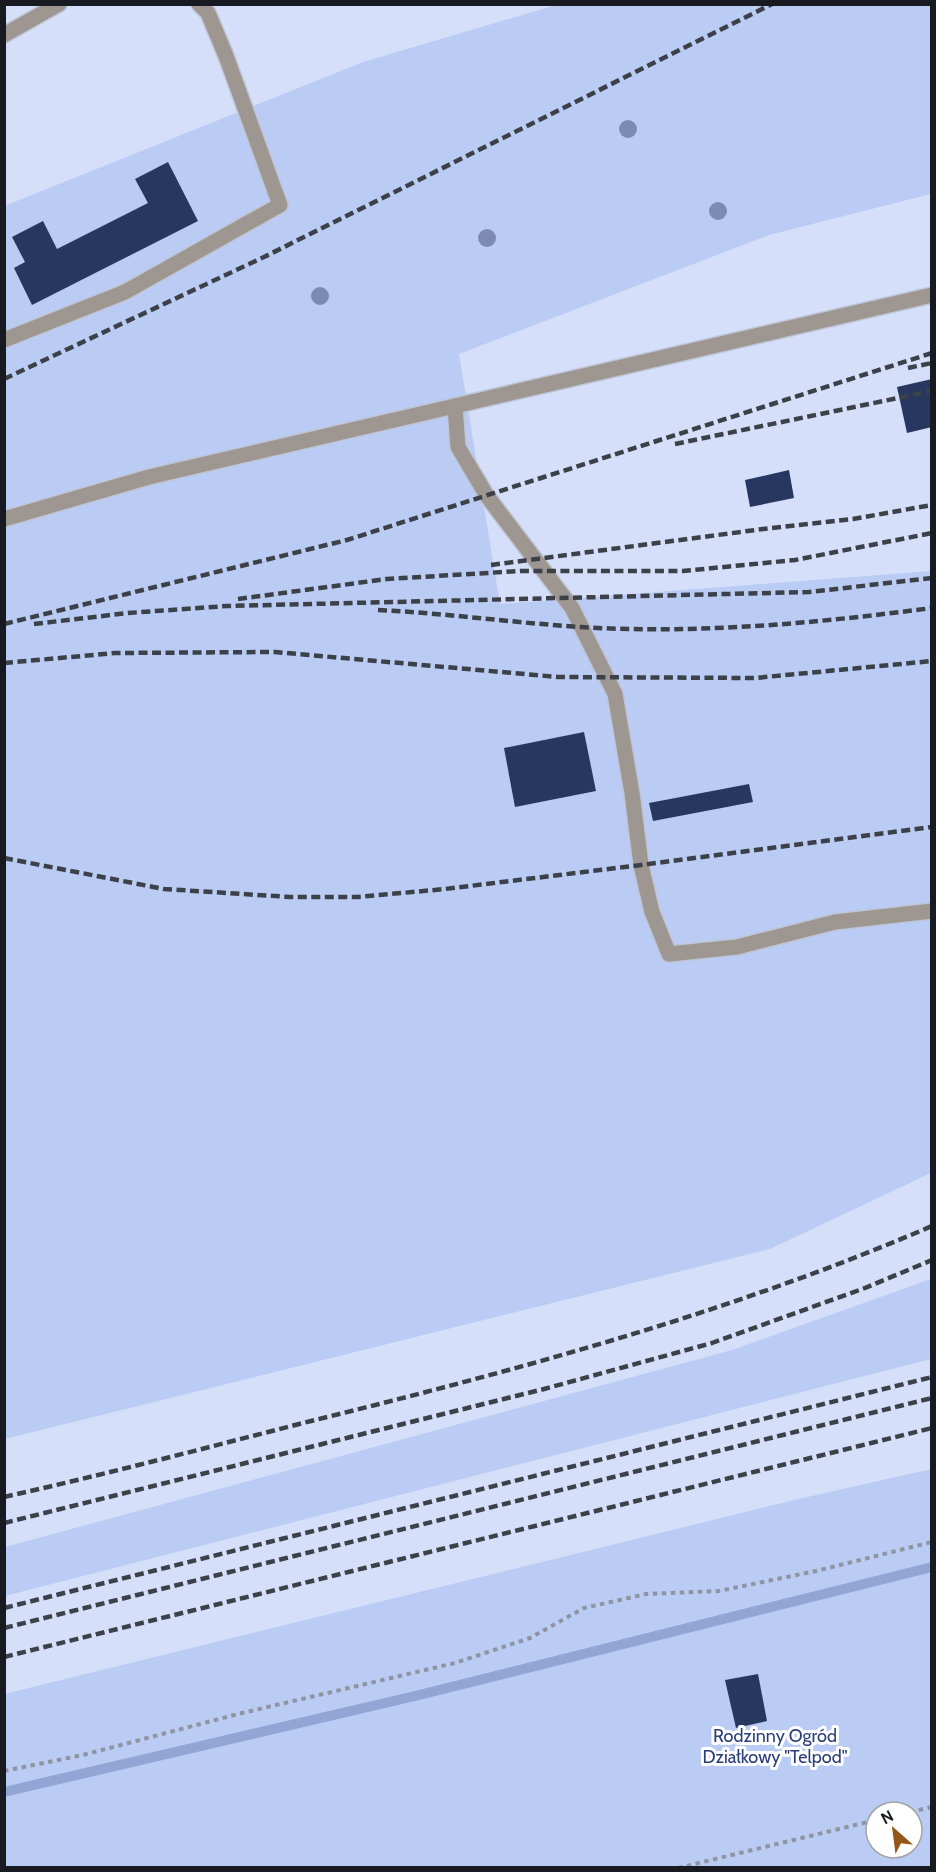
<svg xmlns="http://www.w3.org/2000/svg" width="936" height="1872" font-family="Cabin,sans-serif">
<rect width="100%" height="100%" fill="#e3ebfe"/>
<path fill="#d5dff9" d="M4 5H931V1469L798 1499 5 1694Z"/>
<g fill="#bbccf4" fill-rule="evenodd">
<path d="M556 5H931V194L769 235 459 354 500 604 931 571V1173L770 1249 5 1439 4 206 363 62Z"/>
<path d="M931 1279V1359L5 1596V1547L732 1350Z"/>
<path d="M931 1469V1867H5L4 1694 798 1499ZM876 1812H912V1848H876Z"/>
</g>
<g fill="none" stroke-linecap="round" stroke-linejoin="round">
<path stroke="#92a6d6" stroke-width="10" d="M4 1792 415 1696 932 1567"/>
</g>
<g fill="#28375f">
<path d="M168 162 198 221 32 305 14 268 25 262 12 237 43 221 57 249 148 203 135 179Z"/>
<path d="M932 379V427L907 433 897 387Z"/>
<path d="M789 470 794 498 750 507 745 480Z"/>
<path d="M584 732 596 791 515 807 504 748Z"/>
<path d="M749 784 753 802 653 821 649 803Z"/>
<path d="M758 1674 767 1721 736 1728 725 1680Z"/>
</g>
<g fill="none" stroke-linecap="round" stroke-linejoin="round">
<g stroke="#bec5d6" stroke-width="18">
<g id="service">
<path d="M4 35 59 4"/>
<path d="M4 340 125 292 280 205 226 56 208 13 199 4"/>
<path d="M455 406 458 447 487 496 572 608 615 694 632 793 641 865 652 912 669 954 737 947 835 922 932 911"/>
<path d="M4 519 149 477 932 295"/>
</g>
</g>
<g stroke="#8e94a1" stroke-width="4" stroke-dasharray="4.5 4.5" stroke-linecap="butt">
<path d="M4 1771 83 1755 238 1714 455 1663 530 1638 584 1608 646 1594 719 1591 816 1571 932 1542"/>
<path d="M910 1812 932 1807"/>
<path d="M678 1868 876 1820"/>
</g>
<use href="#service" stroke="#9e9691" stroke-width="15"/>
<g stroke="#3c4048" stroke-width="4.5" stroke-dasharray="9 4.5" stroke-linecap="butt">
<path d="M908 368 932 363"/>
<path d="M4 379 264 257 772 4"/>
<path d="M675 444 932 391"/>
<path d="M491 565 763 529 853 519 932 505"/>
<path d="M238 599 387 579 520 571H683L795 560 932 533"/>
<path d="M378 610C463 614 547 628 632 629 733 631 832 621 932 608"/>
<path d="M4 624 347 540 932 353"/>
<path d="M34 624 128 613 227 606 809 592 932 578"/>
<path d="M4 663 115 653 275 652 558 677 755 678 932 661"/>
<path d="M4 858 164 889 290 897H358L445 889 641 865 932 827"/>
<path d="M4 1497C107 1474 209 1447 311 1421 522 1369 732 1312 932 1226"/>
<path d="M4 1523 544 1389 712 1343 865 1288 932 1260"/>
<path d="M4 1608 932 1377"/>
<path d="M4 1628 932 1398"/>
<path d="M4 1657 932 1428"/>
</g>
</g>
<g fill="#7d8bb4">
<circle cx="628" cy="129" r="9"/>
<circle cx="718" cy="211" r="9"/>
<circle cx="487" cy="238" r="9"/>
<circle cx="320" cy="296" r="9"/>
</g>
<g text-anchor="middle" stroke-width="6" stroke-linejoin="round" paint-order="stroke">
<g font-size="18" fill="#293d78" stroke="#fff">
<text x="775" y="1742">Rodzinny Ogród<tspan x="775" dy="21">Działkowy "Telpod"</tspan></text>
</g>
</g>
<rect width="936" height="1872" fill="none" stroke="#171a20" stroke-width="12"/>
<g transform="translate(894 1830) rotate(332)"><circle r="28" fill="#ffffff" stroke="#a2a3a6" stroke-width="1.5"/>
<path d="M0-4.5L10 22L0 15L-10 22Z" fill="#94571a"/>
<text y="-9" font-size="16" font-weight="bold" text-anchor="middle" fill="#171a20">N</text>
</g>
</svg>
